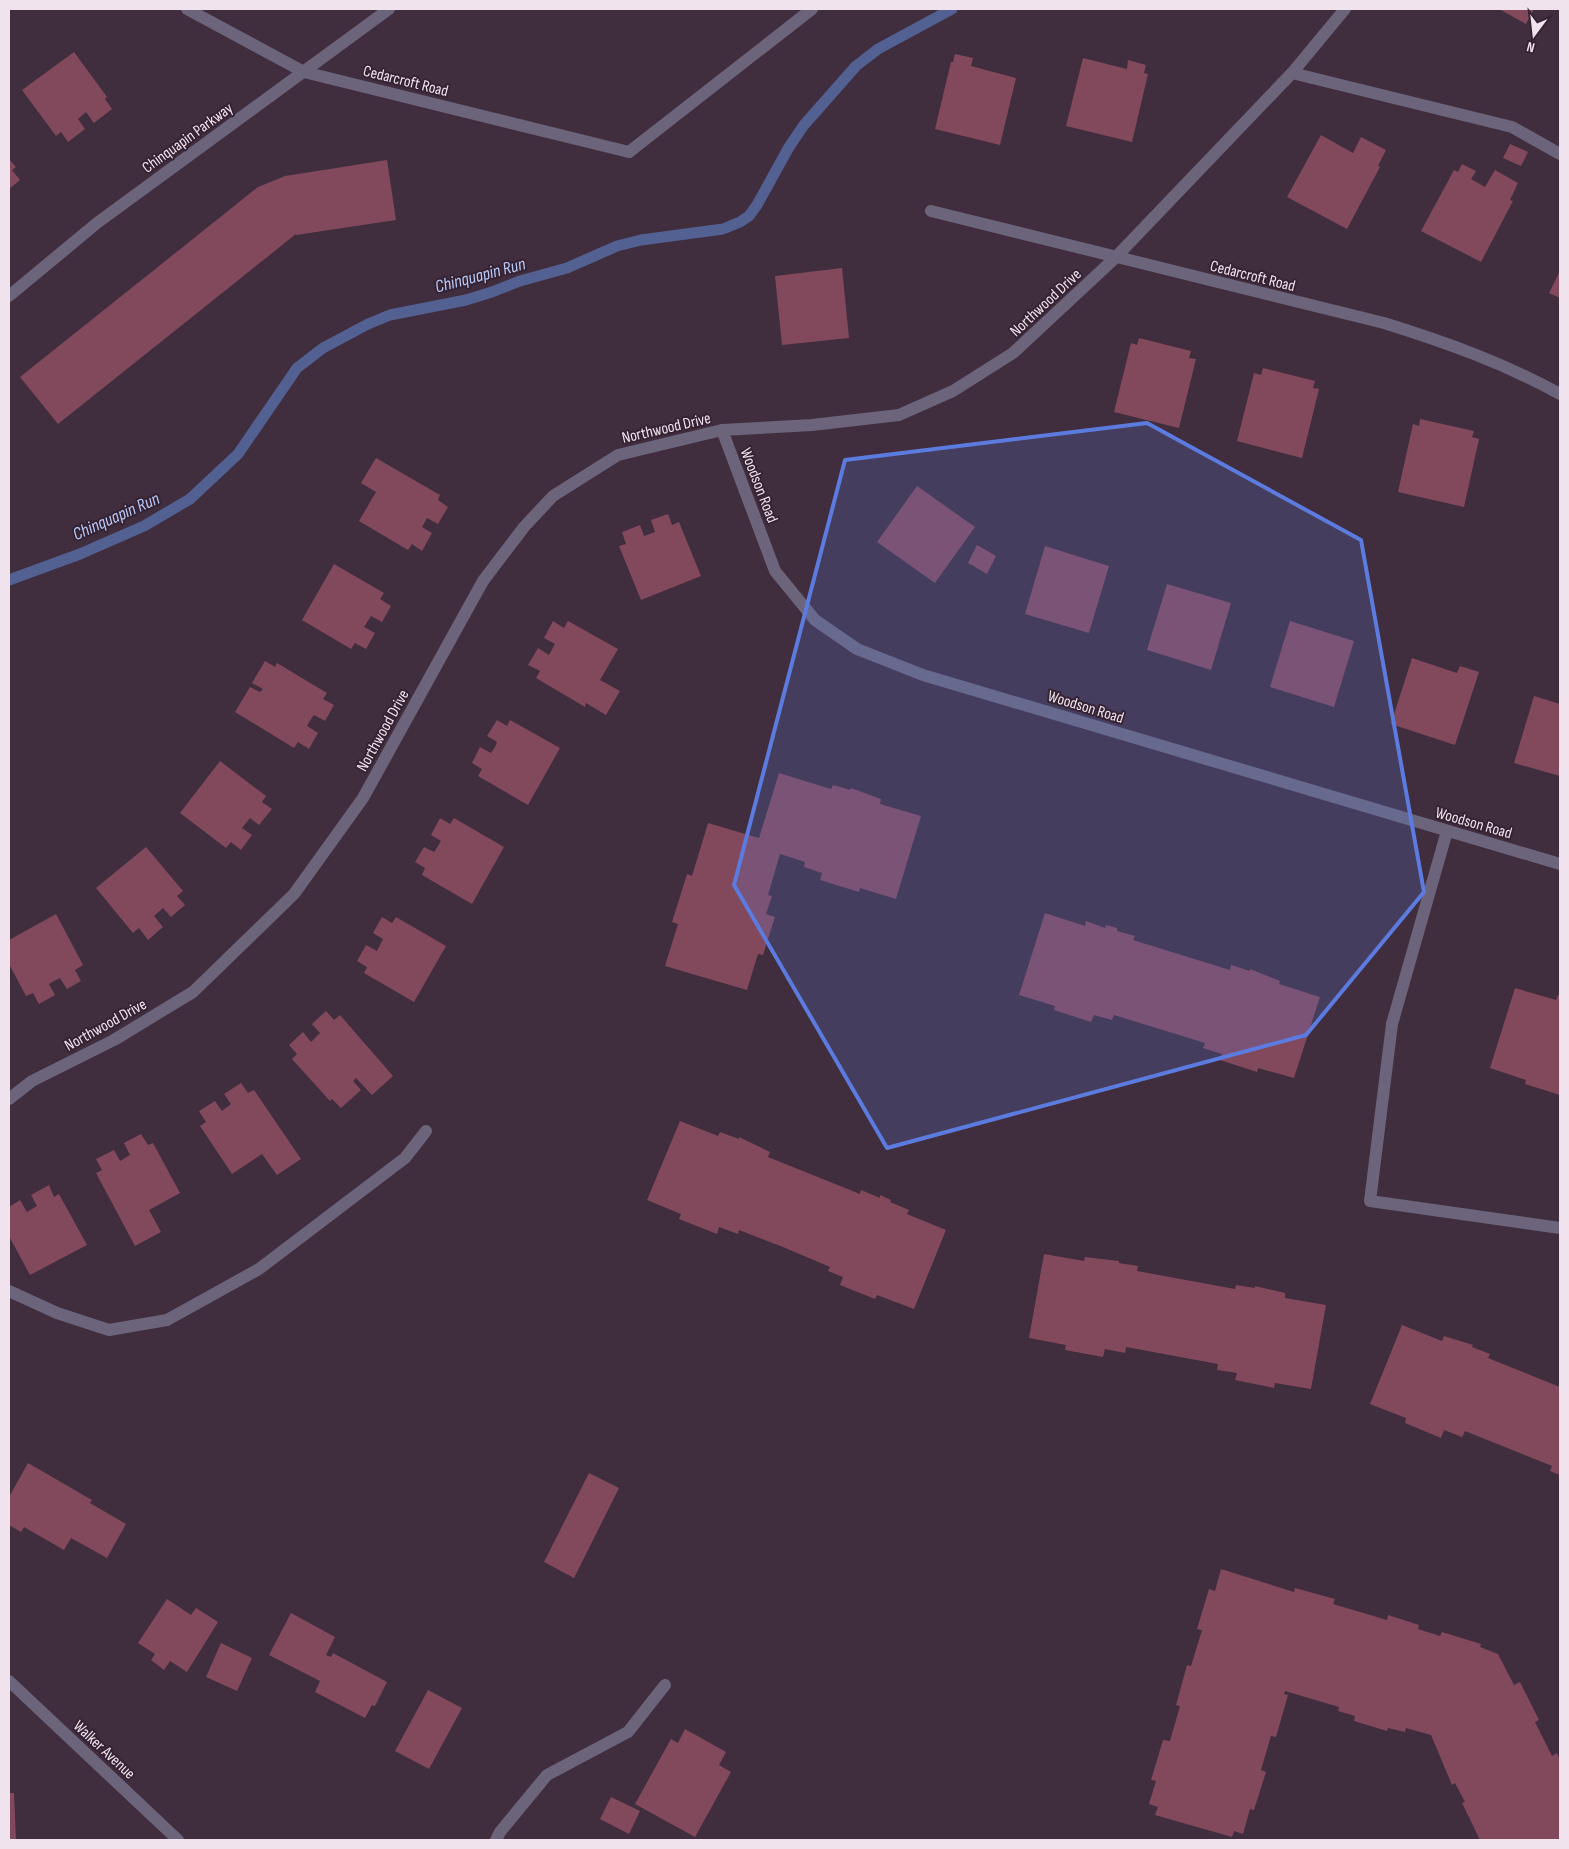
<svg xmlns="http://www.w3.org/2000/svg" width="1569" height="1849" font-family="'Sofia Sans Condensed',sans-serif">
<rect width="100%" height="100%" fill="#402d3e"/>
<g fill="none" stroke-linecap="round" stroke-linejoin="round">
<path stroke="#526192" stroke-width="11" d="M9 580 80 554 144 526 190 499 238 454 297 368 323 348 368 324 390 315 466 300 492 292 520 281 567 268 617 246 641 240 723 229 740 222 749 216 757 205 789 147 804 125 856 66 878 49 952 9"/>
</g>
<g fill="#82495c">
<path d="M1499 9H1534L1526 24Z"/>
<path d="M74 52 107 97 105 99 112 109 94 123 86 112 78 119 85 129 68 142 61 132 56 136 22 90Z"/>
<path d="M955 54 973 58 971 66 1016 78 1000 145 935 129 951 62H953Z"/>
<path d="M1083 58 1127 69 1128 60 1146 65 1144 73 1148 74 1132 142 1066 126Z"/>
<path d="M1321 135 1353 153 1361 137 1386 150 1378 166 1380 167 1347 229 1287 197Z"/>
<path d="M1510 144 1528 152 1521 166 1503 158Z"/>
<path d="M9 159 16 167 12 170 20 180 9 189Z"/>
<path d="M387 160 396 220 296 235V234L58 424 20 377 258 187 285 176Z"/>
<path d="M1462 164 1476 171 1471 179 1485 187 1495 170 1518 183 1510 200 1513 201 1481 262 1421 231 1454 170 1458 172Z"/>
<path d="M842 268 849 338 782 345 775 276Z"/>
<path d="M1560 271V298L1549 293Z"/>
<path d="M1139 338 1191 351 1189 358 1196 359 1179 428 1114 412 1131 343 1137 345Z"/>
<path d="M1263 368 1315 381 1313 388 1319 389 1302 458 1237 441 1254 373 1261 375Z"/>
<path d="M1420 419 1474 431 1472 437 1479 439 1464 507 1398 492 1413 424 1419 426Z"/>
<path d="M376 458 440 495 438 500 448 507 438 524 427 518 422 527 432 533 422 551 412 544 408 550 359 521 376 492 361 483Z"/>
<path d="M917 486 975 527 935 583 877 542Z"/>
<path d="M668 514 672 525 679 522 701 576 641 600 619 546 626 544 622 532 640 525 644 536 655 532 651 520Z"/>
<path d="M977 545 996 556 987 574 968 563Z"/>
<path d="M1045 546 1109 566 1089 633 1025 614Z"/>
<path d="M334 564 384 593 380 599 391 606 382 622 371 616 364 627 375 633 366 649 355 643 351 649 302 620Z"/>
<path d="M1167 584 1231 603 1211 670 1147 650Z"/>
<path d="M553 621 564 628 568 621 618 649 600 680 620 691 606 715 586 703 585 707 536 678 540 671 528 665 538 648 549 655 555 644 544 638Z"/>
<path d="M1290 621 1354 641 1334 707 1270 687Z"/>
<path d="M1412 658 1457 673 1460 666 1479 672 1455 745 1391 724Z"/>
<path d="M265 661 275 667 277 663 327 693 323 699 334 705 325 721 314 715 311 719 307 726 318 733 309 749 298 742 294 748 235 712 250 687 260 692 263 689 252 683Z"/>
<path d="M1534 696 1560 704V776L1514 763Z"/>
<path d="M497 720 507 726 510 720 560 748 528 805 478 776 482 769 472 763 480 747 491 753 495 747 497 742 487 736Z"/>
<path d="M220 761 266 796 262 802 272 809 259 825 250 818 242 828 252 835 241 850 231 842 226 848 180 813Z"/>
<path d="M779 773 831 789 833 785 850 790 851 788 881 799 880 804 921 816 896 899 860 888 859 892 820 880 822 873 804 867 805 862 780 854 768 895 772 896 766 914 775 917 763 955 758 954 747 990 665 966 678 924 672 922 687 874 692 876 708 823 759 838Z"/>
<path d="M440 818 450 824 454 818 504 847 472 904 422 875 425 868 415 862 424 847 434 852 438 846 441 841 431 835Z"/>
<path d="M146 847 183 891 177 896 185 905 171 917 163 908 154 916 163 927 148 940 139 928 133 933 96 888Z"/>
<path d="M1045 913 1085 926 1086 921 1105 928 1106 925 1117 928V931L1135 936 1133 940 1230 970 1231 965 1250 971V969L1280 981 1279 984 1320 997 1294 1078 1258 1068 1257 1072 1220 1060 1222 1054 1203 1048 1205 1043 1114 1015 1112 1020 1094 1015 1091 1022 1054 1010 1055 1006 1019 995Z"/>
<path d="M56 914 83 965 75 970 81 981 67 989 60 978 54 981 49 984 55 995 39 1004 33 993 26 996 9 964V940Z"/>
<path d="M382 917 392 923 396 917 446 946 414 1002 364 973 367 967 357 961 366 945 377 951 383 939 373 933Z"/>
<path d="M1515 988 1556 1000 1558 995 1560 996V1095L1525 1084 1526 1080 1490 1068Z"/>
<path d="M326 1011 334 1020 340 1015 393 1076 372 1095 356 1078 353 1081 361 1090 341 1108 332 1099 330 1101 292 1059 297 1054 289 1045 303 1032 311 1042 320 1033 312 1024Z"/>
<path d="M241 1083 248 1093 254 1090 301 1159 277 1175 262 1154 232 1174 200 1126 206 1122 199 1111 215 1101 222 1111 231 1104 224 1094Z"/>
<path d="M680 1121 718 1136 720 1132 739 1139V1137L770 1152 768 1157 860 1194 861 1190 880 1198V1195L891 1200 890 1202 909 1210 907 1214 946 1230 914 1309 877 1295 875 1299 840 1285 843 1277 828 1271 830 1267 783 1247 739 1230 738 1234 719 1227 717 1234 679 1219 681 1214 647 1200Z"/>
<path d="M141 1134 148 1145 153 1143 180 1193 149 1210 161 1232 135 1246 96 1173 102 1170 96 1159 114 1150 120 1161 130 1155 124 1143Z"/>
<path d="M49 1185 54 1197 59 1194 87 1245 30 1275 9 1236V1207L20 1200 27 1212 37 1206 31 1195Z"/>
<path d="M1044 1254 1084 1261 1085 1257 1119 1261V1263L1138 1266 1137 1271 1235 1289 1236 1285 1255 1288V1286L1285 1293V1298L1326 1305 1311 1389 1275 1383 1274 1388 1235 1380 1237 1373 1217 1370 1218 1364 1126 1347 1125 1353 1105 1349 1103 1357 1065 1350 1066 1345 1029 1338Z"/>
<path d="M1402 1325 1442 1341 1444 1336 1473 1345 1472 1347 1490 1354 1488 1358 1560 1387V1475L1550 1471 1552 1466 1465 1431 1462 1437 1444 1430 1441 1438 1405 1423 1406 1418 1370 1404Z"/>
<path d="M28 1463 92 1500 90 1503 126 1524 107 1558 71 1538 64 1550 24 1527 21 1532 9 1525V1497Z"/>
<path d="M589 1473 619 1488 574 1578 544 1562Z"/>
<path d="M1221 1569 1294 1592 1295 1588 1335 1599 1333 1604 1387 1620 1388 1615 1419 1625 1418 1629 1440 1636 1442 1632 1481 1644 1480 1647 1498 1654 1514 1685 1520 1682 1539 1720 1535 1722 1552 1756 1557 1753 1560 1761V1840H1480L1462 1803 1465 1802 1455 1783 1452 1785 1431 1735 1406 1728 1405 1732 1388 1728 1387 1731 1354 1721 1355 1716 1338 1711 1339 1707 1285 1691 1284 1694 1288 1695 1276 1737 1271 1736 1261 1770 1266 1772 1254 1810 1250 1809 1243 1834 1234 1831 1232 1837 1155 1815 1158 1807 1149 1804 1156 1781 1151 1780 1163 1740 1170 1741 1180 1706 1176 1705 1187 1665 1191 1666 1202 1630 1197 1629 1209 1589 1215 1591Z"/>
<path d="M167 1599 191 1615 196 1608 218 1622 187 1672 170 1661 164 1670 151 1660 155 1654 138 1643Z"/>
<path d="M291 1613 335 1637 326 1655 331 1657 333 1653 387 1682 375 1706 372 1705 365 1718 315 1692 320 1681 269 1655Z"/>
<path d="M221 1643 252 1658 237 1691 206 1677Z"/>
<path d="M428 1690 462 1708 429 1769 395 1751Z"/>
<path d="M685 1729 726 1752 719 1765 731 1772 695 1837 635 1804 671 1739 678 1743Z"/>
<path d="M9 1793H14L16 1840H9Z"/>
<path d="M611 1797 640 1811 629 1834 600 1819Z"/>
</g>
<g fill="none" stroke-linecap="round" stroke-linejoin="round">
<g stroke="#6b647b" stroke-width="12">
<path d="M1292 73 1512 127 1560 154"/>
<path d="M629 152 812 9"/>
<path d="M9 1291 57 1313 109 1330 167 1320 259 1269 405 1158 426 1131"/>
<path d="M496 1840 500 1832 547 1775 628 1732 665 1685"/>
</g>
<g stroke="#6b647b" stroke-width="12">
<path d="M187 9 304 72 629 152"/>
<path d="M931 211 1384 323C1445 342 1504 363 1560 394"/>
<path d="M9 296 97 223 389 9"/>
<path d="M722 430 775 571 815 620 857 649 923 675 1560 864"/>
<path d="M1447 831 1392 1024 1370 1201 1560 1228"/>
<path d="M9 1099 32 1081 114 1040 193 992 294 894 363 798 483 581 524 527 553 496 618 455 722 430 812 425 899 415 953 391 1013 353 1115 258 1292 73 1345 9"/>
</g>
<path stroke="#6b647b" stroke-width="12" d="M9 1681 178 1840"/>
</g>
<path fill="#5c7bdf" fill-opacity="0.2" stroke="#5c7bdf" stroke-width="4" stroke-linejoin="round" d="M1147 423 1361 540 1424 892 1306 1035 887 1148 734 885 845 460Z"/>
<g text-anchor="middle" stroke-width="4" stroke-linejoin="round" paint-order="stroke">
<g font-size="16" fill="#f0e3ee" stroke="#352333">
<text transform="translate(406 80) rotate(14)" y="6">Cedarcroft Road</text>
<text transform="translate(187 137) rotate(-36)" y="6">Chinquapin Parkway</text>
<text transform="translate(1253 275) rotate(14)" y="6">Cedarcroft Road</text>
<text transform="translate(1045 302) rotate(-43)" y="6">Northwood Drive</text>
<text transform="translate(666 427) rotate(-13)" y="6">Northwood Drive</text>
<text transform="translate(760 485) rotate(69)" y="6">Woodson Road</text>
<text transform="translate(1086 706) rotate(17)" y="6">Woodson Road</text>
<text transform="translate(382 730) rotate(-61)" y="6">Northwood Drive</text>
<text transform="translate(1474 822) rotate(16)" y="6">Woodson Road</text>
<text transform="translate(105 1024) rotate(-29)" y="6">Northwood Drive</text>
<text transform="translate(105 1749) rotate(43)" y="6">Walker Avenue</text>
</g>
<g font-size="18" font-style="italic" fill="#bacaf8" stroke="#352333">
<text transform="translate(480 275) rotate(-15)" y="6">Chinquapin Run</text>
<text transform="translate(116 516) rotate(-24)" y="6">Chinquapin Run</text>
</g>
</g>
<rect width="1569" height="1849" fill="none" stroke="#f0e3ee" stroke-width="20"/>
<g transform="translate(1534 35) rotate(195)" stroke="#352333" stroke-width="4" paint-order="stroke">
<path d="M0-4L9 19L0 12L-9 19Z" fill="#f0e3ee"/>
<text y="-8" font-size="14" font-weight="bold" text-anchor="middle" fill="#f0e3ee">N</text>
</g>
</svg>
